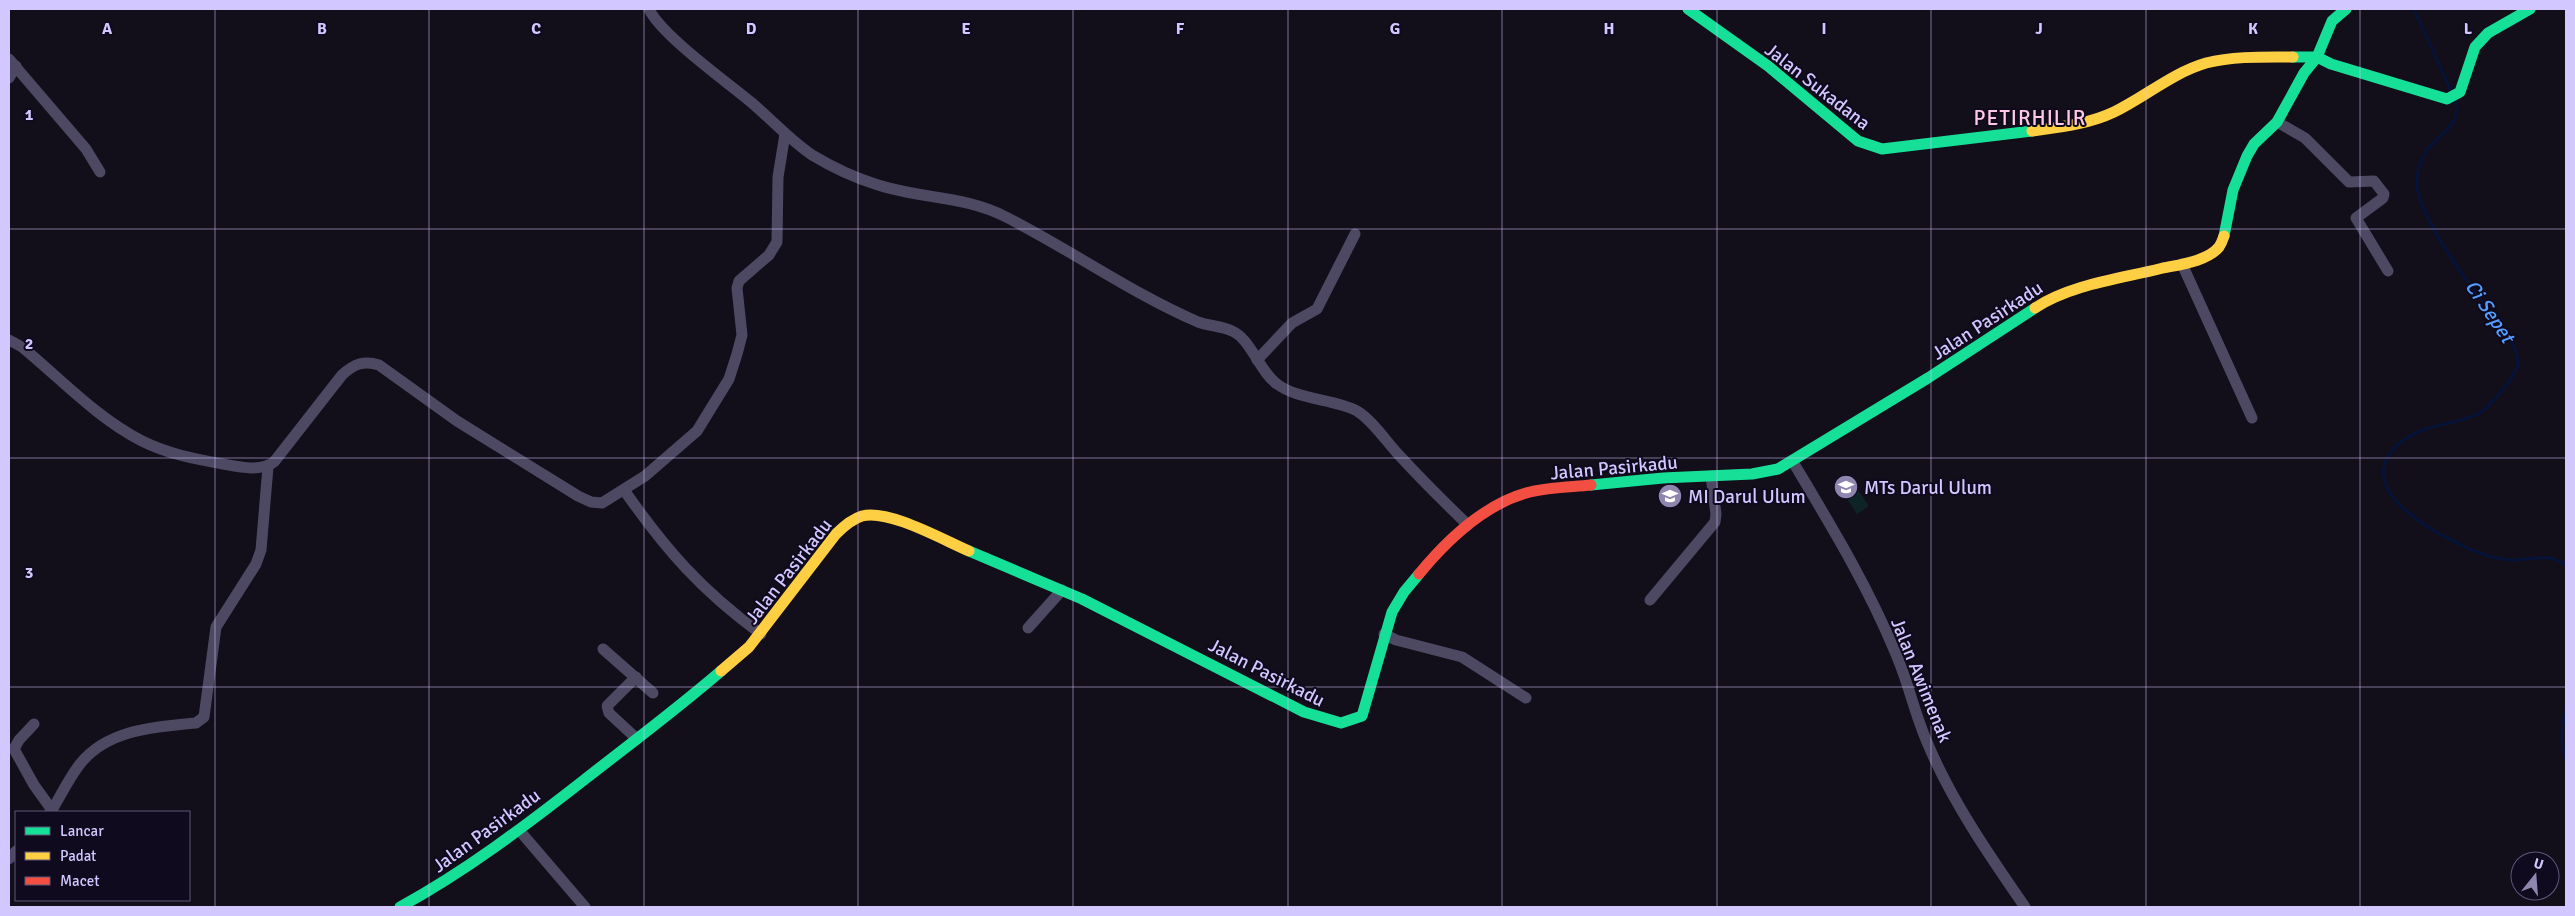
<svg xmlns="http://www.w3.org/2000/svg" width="2575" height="916" font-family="Signika,sans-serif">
<rect width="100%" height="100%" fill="#120e1a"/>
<path fill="#0e2326" d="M1852 481 1869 506 1857 514 1840 489Z"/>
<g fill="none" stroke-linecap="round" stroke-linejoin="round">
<g stroke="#061339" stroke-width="3">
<path d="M2414 9 2452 93"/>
<path d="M2455 101C2464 121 2438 136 2427 150 2421 159 2417 172 2417 183 2416 219 2491 313 2514 346 2516 352 2520 361 2517 368 2512 380 2489 408 2478 414 2461 422 2440 424 2423 430 2388 444 2369 471 2397 502 2419 526 2482 561 2515 560 2537 560 2545 552 2566 565"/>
<path d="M2566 711C2561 728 2560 742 2566 759"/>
</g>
<g stroke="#4d4963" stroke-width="11">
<path d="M649 9C661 35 727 82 752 103 772 120 790 140 812 155 832 167 853 177 875 184 918 199 964 195 1006 217 1071 250 1131 293 1198 322 1209 326 1222 326 1232 331 1251 339 1259 371 1277 384 1298 400 1335 399 1357 411 1372 420 1386 441 1398 454 1421 479 1444 502 1468 525"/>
<path d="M9 59 86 149 100 172"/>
<path d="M9 78 16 66"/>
<path d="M2277 122 2305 138 2349 182 2374 181 2384 194 2383 198 2356 218 2388 271"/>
<path d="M2182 264 2252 418"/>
<path d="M9 340 22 347C61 379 97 418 142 441 168 454 195 459 223 464 239 467 260 472 274 462L342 375C354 364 364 360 379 365L457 421 578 496 591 502 602 503 645 476 697 431 729 379 737 354 742 335 737 288 739 281 769 255 777 242 778 177 785 134"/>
<path d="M1257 360 1292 323 1317 309 1355 234"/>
<path d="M1793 462C1830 524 1868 586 1895 652 1908 681 1914 712 1927 742 1951 800 1989 855 2025 907"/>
<path d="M624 490C666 550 701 590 761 634"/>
<path d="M1650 600 1715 522 1716 514 1711 476"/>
<path d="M1028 628 1062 590"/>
<path d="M1384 634 1396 640 1462 657 1526 698"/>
<path d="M603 649 653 693"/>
<path d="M636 677 607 706 609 713 637 739"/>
<path d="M34 724 19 740 14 749 34 785 52 810 50 812"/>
<path d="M52 810C61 795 69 778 80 764 108 729 155 727 196 723L204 717 216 627 256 564 261 550 268 467"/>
<path d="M519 830 585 907"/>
<path d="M9 859 16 851"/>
</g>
<g stroke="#16e098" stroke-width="11">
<path d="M1688 9 1768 66 1858 141 1882 149 2032 131"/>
<path d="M2293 57H2317L2331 64 2447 99 2460 92 2475 47 2488 33 2530 9"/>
<path d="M2224 236 2233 190 2247 156 2254 144 2277 122 2304 73 2317 57 2332 21 2346 9"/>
<path d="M1591 485 1663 478 1752 474 1778 469 1928 378 2035 308"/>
<path d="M969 551 1082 599 1304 712 1341 723 1362 716 1392 612 1404 592 1419 574"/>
<path d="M400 907C466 871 525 826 584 780 630 744 677 709 721 671"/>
</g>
<g stroke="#ffcf43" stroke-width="11">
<path d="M2032 131C2060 127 2089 124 2114 112 2145 97 2172 73 2206 63 2234 56 2264 57 2293 57"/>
<path d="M2035 308C2070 285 2118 279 2159 269 2176 265 2207 262 2219 247 2221 244 2223 239 2224 236"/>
<path d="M721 671 749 647 836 534C843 527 852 519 862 516 889 509 943 540 969 551"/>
</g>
<path stroke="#f24e42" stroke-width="11" d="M1419 574C1447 540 1486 503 1530 492 1550 487 1571 487 1591 485"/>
</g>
<path fill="none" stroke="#d3c7ff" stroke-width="1" stroke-opacity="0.55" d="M215 9V907M429 9V907M644 9V907M858 9V907M1073 9V907M1288 9V907M1502 9V907M1717 9V907M1931 9V907M2146 9V907M2360 9V907M9 229H2566M9 458H2566M9 687H2566"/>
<defs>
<g id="school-disc" transform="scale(1.25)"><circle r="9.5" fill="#8f86af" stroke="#100a1e"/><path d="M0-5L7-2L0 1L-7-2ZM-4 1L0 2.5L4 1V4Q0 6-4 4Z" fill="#fff"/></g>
</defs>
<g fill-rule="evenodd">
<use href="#school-disc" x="1846" y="487"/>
<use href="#school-disc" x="1670" y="496"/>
</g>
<g text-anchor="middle" stroke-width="4" stroke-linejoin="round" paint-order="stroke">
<g font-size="19" fill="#d3c7ff" stroke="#100a1e">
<text transform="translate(1818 86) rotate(38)" y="7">Jalan Sukadana</text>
<text transform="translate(1987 320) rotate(-33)" y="7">Jalan Pasirkadu</text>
<text transform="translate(1614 467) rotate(-5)" y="7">Jalan Pasirkadu</text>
<text transform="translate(788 571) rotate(-52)" y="7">Jalan Pasirkadu</text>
<text transform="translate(1267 672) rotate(27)" y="7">Jalan Pasirkadu</text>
<text transform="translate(1922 680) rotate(68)" y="7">Jalan Awimenak</text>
<text transform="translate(486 830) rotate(-36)" y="7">Jalan Pasirkadu</text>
</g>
<g font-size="19" fill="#d3c7ff" stroke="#100a1e" text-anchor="start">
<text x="1864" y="494">MTs Darul Ulum</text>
<text x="1688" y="503">MI Darul Ulum</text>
</g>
<g font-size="20" font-style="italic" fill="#559eff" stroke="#100a1e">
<text transform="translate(2490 311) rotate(56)" y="7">Ci Sepet</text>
</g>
<g font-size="21" letter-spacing="1" fill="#ffc9e5" stroke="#100a1e">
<text x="2030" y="125">PETIRHILIR</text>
</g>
</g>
<g font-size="16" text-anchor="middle" font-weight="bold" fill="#d3c7ff" stroke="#100a1e" stroke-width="4" stroke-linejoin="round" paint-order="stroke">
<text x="107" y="34">A</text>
<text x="322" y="34">B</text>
<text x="536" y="34">C</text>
<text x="751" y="34">D</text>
<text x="966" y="34">E</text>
<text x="1180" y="34">F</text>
<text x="1395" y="34">G</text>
<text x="1609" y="34">H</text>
<text x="1824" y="34">I</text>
<text x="2039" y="34">J</text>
<text x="2253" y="34">K</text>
<text x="2468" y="34">L</text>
<text x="29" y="120">1</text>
<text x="29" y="349">2</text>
<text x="29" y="578">3</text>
</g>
<rect width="2575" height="916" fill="none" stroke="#d3c7ff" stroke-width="20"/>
<rect x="15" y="811" width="175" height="90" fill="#100a1e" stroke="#5e5678"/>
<rect x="25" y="827" width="25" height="8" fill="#16e098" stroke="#5e5678"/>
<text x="60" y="836" font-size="15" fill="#d3c7ff">Lancar</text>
<rect x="25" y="852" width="25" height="8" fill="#ffcf43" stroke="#5e5678"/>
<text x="60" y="861" font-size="15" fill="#d3c7ff">Padat</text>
<rect x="25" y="877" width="25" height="8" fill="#f24e42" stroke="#5e5678"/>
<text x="60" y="886" font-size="15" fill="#d3c7ff">Macet</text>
<g transform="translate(2535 876) rotate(17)"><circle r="24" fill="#100a1e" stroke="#5e5678"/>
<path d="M0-4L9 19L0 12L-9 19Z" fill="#8f86af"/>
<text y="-8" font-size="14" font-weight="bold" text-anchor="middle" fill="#d3c7ff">U</text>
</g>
</svg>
